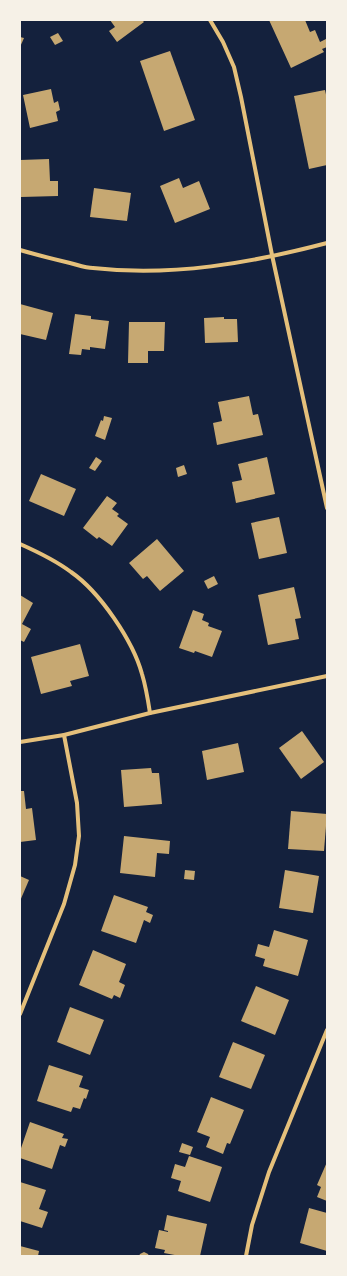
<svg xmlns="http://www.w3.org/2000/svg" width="347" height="1276" font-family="'IBM Plex Sans',sans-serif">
<rect width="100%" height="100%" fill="#14213d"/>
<g fill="#c6a872">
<path d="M110 20H142L144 22 117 42 109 31 115 27Z"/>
<path d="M269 20H305L310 32 315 30 320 42 326 39 327 47 322 49 324 52 291 68Z"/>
<path d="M58 33 63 41 55 45 50 37Z"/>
<path d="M20 37 24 38 20 47Z"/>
<path d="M170 51 195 120 164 131 140 61Z"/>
<path d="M51 89 54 103 58 101 60 110 56 112 58 121 30 128 23 95Z"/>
<path d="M325 90 327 99V165L309 169 294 96Z"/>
<path d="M49 159 50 181H58V196L21 197 20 160Z"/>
<path d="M179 178 183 188 199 181 210 209 175 223 160 186Z"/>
<path d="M94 188 131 193 127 221 90 217Z"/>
<path d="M20 304 53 313 46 340 20 334Z"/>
<path d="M75 314 91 316V319L109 321 105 349 90 347V350L82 349 81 355 69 354Z"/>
<path d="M224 317V319H237L238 342 205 343 204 318Z"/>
<path d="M129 322H165L164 351H148V363H128Z"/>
<path d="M249 396 253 415 258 414 263 435 217 445 213 423 222 421 218 402Z"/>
<path d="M104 416 112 418 105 440 95 436 101 420 103 421Z"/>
<path d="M96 457 102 461 95 471 89 468Z"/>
<path d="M267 457 275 494 236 503 232 482 242 480 238 464Z"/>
<path d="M184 465 187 474 178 477 176 468Z"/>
<path d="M41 474 76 489 64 516 29 501Z"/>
<path d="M107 496 117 503 112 509 119 514 117 516 128 524 112 546 99 537 97 539 83 528Z"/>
<path d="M279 517 287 553 259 559 251 523Z"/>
<path d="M157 539 184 571 160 591 147 576 143 579 129 563Z"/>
<path d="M214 576 218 584 208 589 204 581Z"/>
<path d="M294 587 301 618 295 619 299 639 268 645 258 595Z"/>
<path d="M20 595 33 603 22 624 31 629 24 642 20 640Z"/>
<path d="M193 610 204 614 202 620 209 623 208 626 222 631 212 657 195 651 194 653 179 648Z"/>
<path d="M80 644 89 676 70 681 72 686 41 694 31 657Z"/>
<path d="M302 731 324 762 301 779 279 748Z"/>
<path d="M238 743 244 772 207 780 202 751Z"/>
<path d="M151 768 152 773H159L162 804 124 807 121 770Z"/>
<path d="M20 791H24L26 809 32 808 36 840 20 842Z"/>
<path d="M291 811 327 814 324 851 288 849Z"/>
<path d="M124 836 170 841 169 854 157 853 155 877 120 873Z"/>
<path d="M185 870 195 871 194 880 184 879Z"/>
<path d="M285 870 319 876 313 913 279 908Z"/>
<path d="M20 876 29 880 20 901Z"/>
<path d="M114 895 148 907 146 912 153 915 150 923 144 920 136 943 101 931Z"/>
<path d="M274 930 308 940 298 976 263 966 265 959 255 956 258 944 269 947Z"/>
<path d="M93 950 126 964 119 982 125 985 120 998 114 995 112 999 79 985Z"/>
<path d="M256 986 289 1000 275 1035 241 1021Z"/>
<path d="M70 1007 104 1020 90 1055 57 1042Z"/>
<path d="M233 1042 265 1055 251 1089 219 1077Z"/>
<path d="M49 1065 83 1076 79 1087 89 1090 86 1099 84 1098 80 1109 73 1107 71 1112 37 1101Z"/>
<path d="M211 1097 244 1110 230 1144 227 1143 223 1154 206 1147 210 1137 197 1132Z"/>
<path d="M30 1122 64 1134 62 1138 68 1139 65 1147 60 1145 52 1169 20 1158V1151Z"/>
<path d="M182 1143 193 1147 190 1155 179 1152Z"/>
<path d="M189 1156 222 1167 210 1202 178 1191 181 1181 171 1178 175 1164 185 1167Z"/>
<path d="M327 1162V1201L317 1197 321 1187 317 1185Z"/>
<path d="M20 1182 46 1190 39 1209 48 1212 42 1228 20 1221Z"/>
<path d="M309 1208 327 1213V1251L300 1243Z"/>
<path d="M167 1215 207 1224 200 1256H180L164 1253 165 1250 155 1248 159 1230 168 1232V1231L164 1230Z"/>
<path d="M20 1246 39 1251 38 1256H20Z"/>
<path d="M144 1252 148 1254 149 1256H139L140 1254Z"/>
</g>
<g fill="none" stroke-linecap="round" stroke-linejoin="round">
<g stroke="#e5c07b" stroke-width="4">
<path d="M210 20 223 42 234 67 241 97 272 255 327 508"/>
<path d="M20 250C37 255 53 259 70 263 78 265 86 268 93 268 172 277 251 263 327 243"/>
<path d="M20 544C38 552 55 560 71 572 100 592 133 641 142 674 146 687 148 700 150 713"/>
<path d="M20 742 64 735 150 713 327 676"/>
<path d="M20 1014 64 904 75 865 79 836 77 803 64 735"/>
<path d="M246 1256 252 1225 269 1172 327 1030"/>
</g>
</g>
<rect width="347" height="1276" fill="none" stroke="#f6f1e7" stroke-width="42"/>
</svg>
